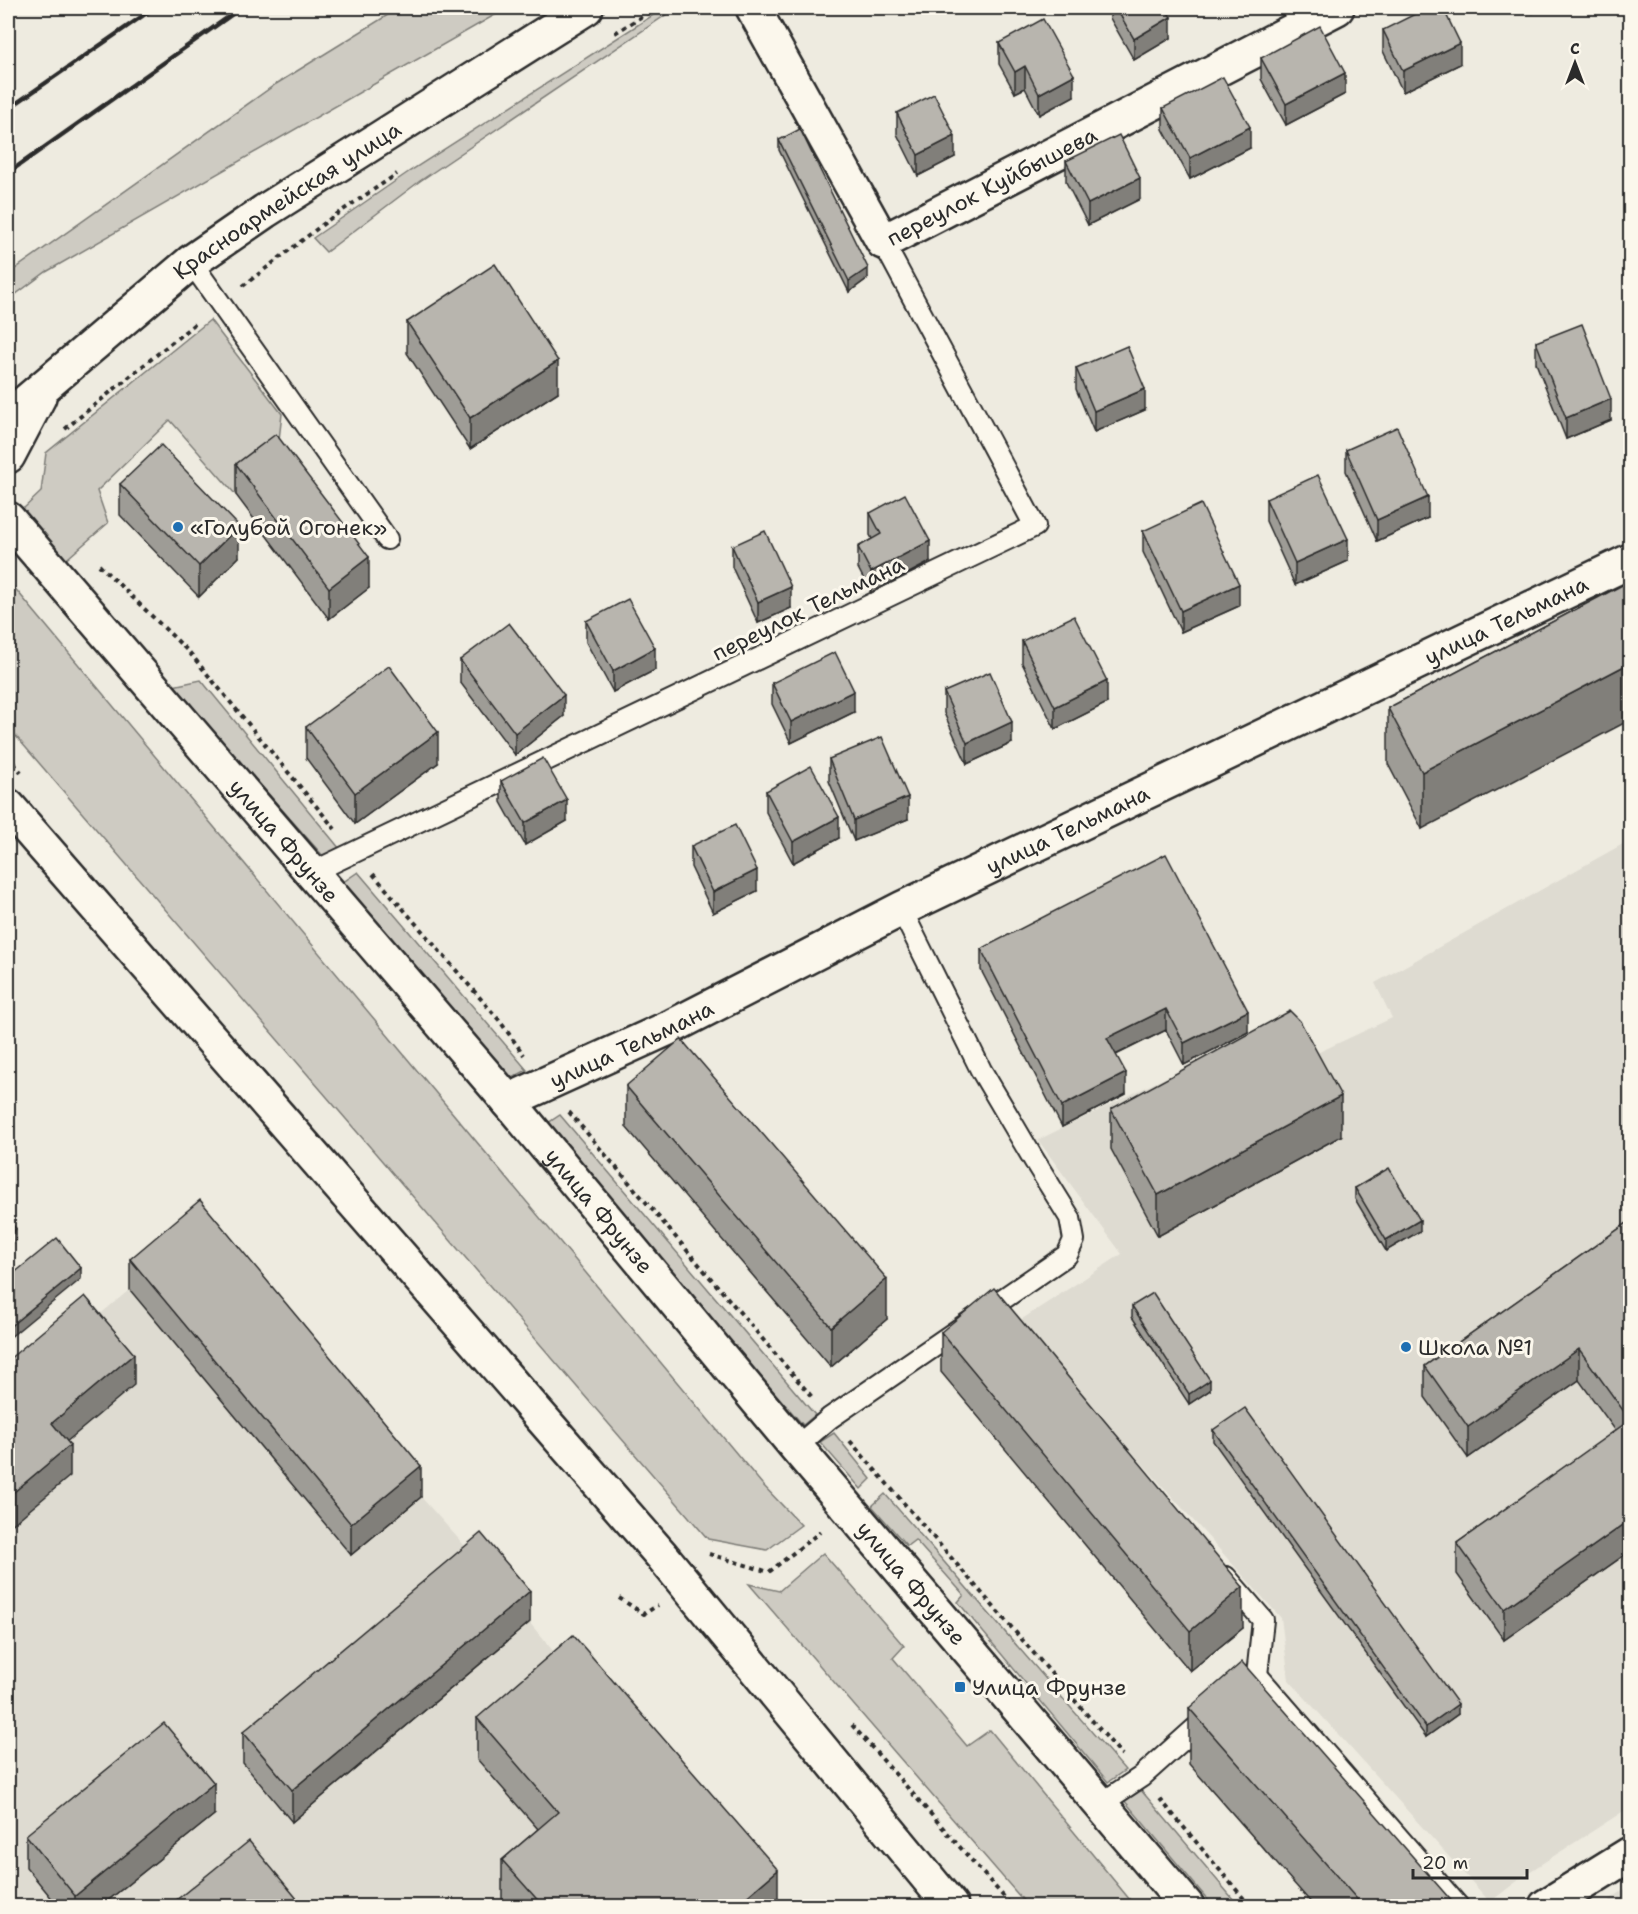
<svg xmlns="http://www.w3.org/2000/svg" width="1638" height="1914" font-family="'Shantell Sans',sans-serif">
<rect width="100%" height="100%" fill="#eeebe0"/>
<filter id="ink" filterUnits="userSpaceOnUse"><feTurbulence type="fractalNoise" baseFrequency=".0167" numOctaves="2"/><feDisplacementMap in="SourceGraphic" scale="12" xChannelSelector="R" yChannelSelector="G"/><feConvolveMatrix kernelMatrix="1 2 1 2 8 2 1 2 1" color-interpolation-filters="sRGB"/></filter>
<g filter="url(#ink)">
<g fill="#dedbd1">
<path d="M1630 840V1807L1529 1872 1490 1902 1289 1680 1281 1618 1016 1323 1122 1254 1038 1140 1275 1024 1300 1061 1392 1018 1375 983Z"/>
<path d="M200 1231 421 1497 481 1564 573 1675 774 1906H8V1391Z"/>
<path d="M1630 1886V1906H1613L1609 1900Z"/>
</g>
<g fill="#cecbc2" stroke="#7c7b76" stroke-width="1.5">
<path d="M399 8H507L46 272 8 300V274L276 84Z"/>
<path d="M664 8H676L420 181 326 252 313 238 410 171Z"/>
<path d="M210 320 282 414 276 465 236 495 170 420 97 491 108 523 61 564 23 509 41 492 46 453Z"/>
<path d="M8 580 762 1484 801 1525 767 1550 708 1539 8 727Z"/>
<path d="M201 680 340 849 324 857 173 686Z"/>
<path d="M358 872 527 1070 510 1079 342 883Z"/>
<path d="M560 1115 815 1415 803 1425 542 1127Z"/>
<path d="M834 1433 871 1479 861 1489 820 1442Z"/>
<path d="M885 1494 1125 1770 1108 1782 958 1602 964 1595 915 1540 907 1546 872 1506Z"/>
<path d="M823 1553 904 1646 893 1658 967 1746 990 1730 1135 1906H1028L749 1584 779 1591Z"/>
<path d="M1140 1789 1239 1906H1213L1123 1799Z"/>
</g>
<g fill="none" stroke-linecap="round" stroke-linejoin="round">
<g stroke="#2b2b2b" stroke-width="24">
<g id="service">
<path d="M191 262 387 539"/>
<path d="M313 872 1035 526 883 242"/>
<path d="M796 1447 830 1418 1067 1255 1074 1240 1070 1218 1034 1160 981 1070 901 909"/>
<path d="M1226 1577 1263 1620 1257 1675 1235 1694"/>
<path d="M1257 1675 1458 1906"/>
<path d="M1099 1805 1141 1777 1208 1717"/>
</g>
</g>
<g stroke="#2b2b2b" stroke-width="38">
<g id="minor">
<path id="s1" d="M753 8 883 242 1337 8"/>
<path id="s2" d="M508 1101 673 1026 901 909 1630 561"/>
<path d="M1546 1906 1630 1854"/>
</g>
</g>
<g stroke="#2b2b2b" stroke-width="38">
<g id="secondary">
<path id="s3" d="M8 417 191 262 265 211 586 8"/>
<path d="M8 456 39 397"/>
<path id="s4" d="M8 519 508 1101 796 1447 1187 1906"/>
</g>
</g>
<g stroke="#2b2b2b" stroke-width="38">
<path id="trunk" d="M8 806 663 1557 951 1906"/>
</g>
<g stroke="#2b2b2b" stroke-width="4" stroke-dasharray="4.5 4.5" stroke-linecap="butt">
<path d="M615 33 655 8"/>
<path d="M243 286 331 218 397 174"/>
<path d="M65 429 197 322"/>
<path d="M99 565 189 652 335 829"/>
<path d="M8 756 21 772"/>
<path d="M373 874 499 1020 524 1055"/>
<path d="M569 1112 812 1397"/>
<path d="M850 1441 1122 1755"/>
<path d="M709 1554 769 1572 820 1532"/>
<path d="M619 1598 644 1614 658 1605"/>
<path d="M852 1725 1012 1906"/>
<path d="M1160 1799 1250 1906"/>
</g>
<use href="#service" stroke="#fbf7ec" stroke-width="20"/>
<use href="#minor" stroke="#fbf7ec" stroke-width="33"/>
<use href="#secondary" stroke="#fbf7ec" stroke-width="33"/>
<use href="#trunk" stroke="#fbf7ec" stroke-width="33"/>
<g stroke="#2b2b2b" stroke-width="4.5">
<path d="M8 109 154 8"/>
<path d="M8 173 241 8"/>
</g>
</g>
<g fill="#9e9c96" stroke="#2b2b2b" stroke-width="1.5">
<path d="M1110 8H1165L1171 38 1134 60 1110 18Z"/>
<path d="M1383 30 1460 64 1403 92 1383 51Z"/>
<path d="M999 43 1074 96 1039 115 1025 88 1015 93 999 64Z"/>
<path d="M1261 58 1345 94 1286 125 1261 79Z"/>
<path d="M1163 108 1250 148 1190 179 1163 129Z"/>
<path d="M897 113 955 157 918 176 897 134Z"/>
<path d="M779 140 868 278 849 292 779 150Z"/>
<path d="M1066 161 1140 199 1088 225 1066 182Z"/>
<path d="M407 322 558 392 470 449 407 353Z"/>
<path d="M1536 342 1611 420 1566 439 1536 363Z"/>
<path d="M1076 368 1145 410 1094 432 1076 389Z"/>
<path d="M1346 450 1428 518 1377 541 1346 471Z"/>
<path d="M236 464 369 588 329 619 236 495Z"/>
<path d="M120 484 239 557 199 597 120 515Z"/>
<path d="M1266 499 1348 561 1295 585 1266 521Z"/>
<path d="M870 513 930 562 871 593 858 568V547L872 539 870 535Z"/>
<path d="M1143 531 1239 606 1181 632 1143 552Z"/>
<path d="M732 546 791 608 758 623 732 567Z"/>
<path d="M1630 581 1422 829 1388 764V708Z"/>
<path d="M586 621 655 670 613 692 586 642Z"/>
<path d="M1022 641 1107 703 1055 729 1022 663Z"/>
<path d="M460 660 564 716 515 755 460 682Z"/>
<path d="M772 683 854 712 791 743 772 704Z"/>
<path d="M944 692 1012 743 967 764 944 713Z"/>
<path d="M306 727 438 763 355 824 306 758Z"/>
<path d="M829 759 908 819 854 841 829 781Z"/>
<path d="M501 781 567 821 525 845 501 802Z"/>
<path d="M766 791 839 838 793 863 766 812Z"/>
<path d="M691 846 757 891 713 913 691 867Z"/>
<path d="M981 949 1248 1032 1184 1065 1166 1030 1116 1055 1126 1094 1062 1127 981 970Z"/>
<path d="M626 1086 887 1319 831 1367 626 1127Z"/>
<path d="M1111 1109 1341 1136 1158 1236 1111 1149Z"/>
<path d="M1355 1188 1420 1231 1386 1251 1355 1199Z"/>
<path d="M1630 1221V1551L1504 1640 1457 1574V1543L1616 1431 1579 1380 1468 1458 1425 1397V1366Z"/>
<path d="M130 1259 421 1497 351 1555 130 1290Z"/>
<path d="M1132 1306 1210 1390 1189 1404 1132 1317Z"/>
<path d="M941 1332 1243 1628 1190 1671 941 1372Z"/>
<path d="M1213 1430 1458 1714 1426 1737 1213 1441Z"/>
<path d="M530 1622 292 1822 243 1763V1732Z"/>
<path d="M1189 1708 1456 1906H1314L1189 1764Z"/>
<path d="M477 1718 778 1906H507L502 1901V1860L538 1829 477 1759Z"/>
<path d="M214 1815 101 1906H58L26 1867V1835Z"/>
</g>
<g fill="#817f7a" stroke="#2b2b2b" stroke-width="1.5">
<path d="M1533 8H1545L1533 13Z"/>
<path d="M1171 17V38L1134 60V39Z"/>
<path d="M1460 43V64L1403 92V71Z"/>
<path d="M1025 66V88L1015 93V72Z"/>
<path d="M1345 73V94L1286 125V104Z"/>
<path d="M1074 75V96L1039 115V94Z"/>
<path d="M1250 127V148L1190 179V158Z"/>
<path d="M955 136V157L918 176V155Z"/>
<path d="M1140 178V199L1088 225V204Z"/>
<path d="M868 268V278L849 292V281Z"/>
<path d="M558 361V392L470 449V418Z"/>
<path d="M1145 389V410L1094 432V411Z"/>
<path d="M1611 399V420L1566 439V418Z"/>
<path d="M1428 497V518L1377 541V520Z"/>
<path d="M239 526V557L199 597V566Z"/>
<path d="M1348 539V561L1295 585V563Z"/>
<path d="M930 541V562L871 593V572Z"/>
<path d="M369 557V588L329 619V588Z"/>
<path d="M1239 584V606L1181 632V611Z"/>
<path d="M791 587V608L758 623V602Z"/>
<path d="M655 648V670L613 692V671Z"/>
<path d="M1630 663V720L1422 829V772Z"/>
<path d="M1107 681V703L1055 729V707Z"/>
<path d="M854 691V712L791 743V722Z"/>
<path d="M564 695V716L515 755V733Z"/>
<path d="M1012 722V743L967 764V743Z"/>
<path d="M438 732V763L355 824V793Z"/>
<path d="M908 797V819L854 841V820Z"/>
<path d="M567 800V821L525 845V823Z"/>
<path d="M839 817V838L793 863V842Z"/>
<path d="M757 870V891L713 913V892Z"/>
<path d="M1166 1009V1030L1107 1059V1038Z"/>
<path d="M1248 1011V1032L1184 1065V1043Z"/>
<path d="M1126 1073V1094L1062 1127V1106Z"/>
<path d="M1341 1096V1136L1158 1236V1195Z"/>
<path d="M1420 1220V1231L1386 1251V1240Z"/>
<path d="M16 1229V1240L8 1247V1236Z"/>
<path d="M81 1268V1279L8 1339V1328Z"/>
<path d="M887 1279V1319L831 1367V1327Z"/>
<path d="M1579 1349V1380L1468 1458V1427Z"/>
<path d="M134 1354V1385L52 1454V1423Z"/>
<path d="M1210 1380V1390L1189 1404V1394Z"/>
<path d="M70 1445V1476L8 1528V1497Z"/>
<path d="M421 1466V1497L351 1555V1524Z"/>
<path d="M1630 1520V1551L1504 1640V1609Z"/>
<path d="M1243 1587V1628L1190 1671V1631Z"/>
<path d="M530 1591V1622L292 1822V1790Z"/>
<path d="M1458 1704V1714L1426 1737V1727Z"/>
<path d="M214 1783V1815L101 1906H75V1896Z"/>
<path d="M778 1870V1906H736Z"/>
</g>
<g fill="#b8b5ae" stroke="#2b2b2b" stroke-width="1.5">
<path d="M1116 8H1165L1171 17 1134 39Z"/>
<path d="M1427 8H1443L1460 43 1403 71 1383 30Z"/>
<path d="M1043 19 1074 75 1039 94 1025 66 1015 72 999 43Z"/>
<path d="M1320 26 1345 73 1286 104 1261 58Z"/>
<path d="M1223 77 1250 127 1190 158 1163 108Z"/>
<path d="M934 94 955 136 918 155 897 113Z"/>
<path d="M800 129 868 268 849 281 779 140Z"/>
<path d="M1119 135 1140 178 1088 204 1066 161Z"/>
<path d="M495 264 558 361 470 418 407 322Z"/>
<path d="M1582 324 1611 399 1566 418 1536 342Z"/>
<path d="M1127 346 1145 389 1094 411 1076 368Z"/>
<path d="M1397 427 1428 497 1377 520 1346 450Z"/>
<path d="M276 434 369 557 329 588 236 464Z"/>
<path d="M161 445 239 526 199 566 120 484Z"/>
<path d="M1318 475 1348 539 1295 563 1266 499Z"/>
<path d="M905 494 930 541 871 572 858 547 881 534 870 513Z"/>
<path d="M1201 504 1239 584 1181 611 1143 531Z"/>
<path d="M765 531 791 587 758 602 732 546Z"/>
<path d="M1630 581V663L1422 772 1388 708Z"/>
<path d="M628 599 655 648 613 671 586 621Z"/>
<path d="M1074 616 1107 681 1055 707 1022 641Z"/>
<path d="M509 623 564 695 515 733 460 660Z"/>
<path d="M835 652 854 691 791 722 772 683Z"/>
<path d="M389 666 438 732 355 793 306 727Z"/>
<path d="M990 672 1012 722 967 743 944 692Z"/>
<path d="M882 737 908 797 854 820 829 759Z"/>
<path d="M543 758 567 800 525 823 501 781Z"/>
<path d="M811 766 839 817 793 842 766 791Z"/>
<path d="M735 825 757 870 713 892 691 846Z"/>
<path d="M1166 854 1248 1011 1184 1043 1166 1009 1107 1038 1126 1073 1062 1106 981 949Z"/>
<path d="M1290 1011 1300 1021 1341 1096 1158 1195 1111 1109Z"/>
<path d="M681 1039 887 1279 831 1327 626 1086Z"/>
<path d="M1389 1168 1420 1220 1386 1240 1355 1188Z"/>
<path d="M200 1200 421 1466 351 1524 130 1259Z"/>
<path d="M8 1218 16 1229 8 1236Z"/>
<path d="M1630 1221V1420L1579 1349 1468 1427 1425 1366Z"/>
<path d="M57 1238 81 1268 8 1328V1278Z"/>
<path d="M994 1288 1243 1587 1190 1631 941 1332Z"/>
<path d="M1153 1293 1210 1380 1189 1394 1132 1306Z"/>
<path d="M85 1296 134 1354 52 1423 70 1445 8 1497V1360Z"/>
<path d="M1245 1408 1458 1704 1426 1727 1213 1430Z"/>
<path d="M1630 1420V1520L1504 1609 1457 1543Z"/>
<path d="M481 1533 530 1591 292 1790 243 1732Z"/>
<path d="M573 1635 778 1870 736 1906H543L502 1860 558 1812 477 1718Z"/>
<path d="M1242 1662 1456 1906H1363L1189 1708Z"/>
<path d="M164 1723 214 1783 75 1896 26 1835Z"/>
<path d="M249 1841 303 1906H169Z"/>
</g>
</g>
<g fill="#1f6fb2" stroke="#fbf7ec" stroke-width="2">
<circle cx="178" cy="527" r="6"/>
<circle cx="1406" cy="1347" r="6"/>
<rect x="954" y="1681" width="12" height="12" rx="3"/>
</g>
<g text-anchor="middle" stroke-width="6" stroke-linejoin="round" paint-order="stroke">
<g font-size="22" fill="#2b2b2b" stroke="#fbf7ec">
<text dy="8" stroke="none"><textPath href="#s1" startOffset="390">переулок Куйбышева</textPath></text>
<text dy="8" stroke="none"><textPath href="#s3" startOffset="354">Красноармейская улица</textPath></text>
<text transform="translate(808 608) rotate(-26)" y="8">переулок Тельмана</text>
<text dy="8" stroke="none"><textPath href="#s2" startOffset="1108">улица Тельмана</textPath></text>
<text dy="8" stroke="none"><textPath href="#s2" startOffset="622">улица Тельмана</textPath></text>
<text dy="8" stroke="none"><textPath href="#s4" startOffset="424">улица Фрунзе</textPath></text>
<text dy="8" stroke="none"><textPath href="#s2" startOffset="136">улица Тельмана</textPath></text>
<text dy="8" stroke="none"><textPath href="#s4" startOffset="910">улица Фрунзе</textPath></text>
<text dy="8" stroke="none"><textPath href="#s4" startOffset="1396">улица Фрунзе</textPath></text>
</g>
<g font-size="22" fill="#2b2b2b" stroke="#fbf7ec" text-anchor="start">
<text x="190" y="535">«Голубой Огонек»</text>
<text x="1418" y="1355">Школа №1</text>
<text x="972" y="1695">Улица Фрунзе</text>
</g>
</g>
<rect width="1638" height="1914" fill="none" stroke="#fbf7ec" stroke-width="30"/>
<rect x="15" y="15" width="1608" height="1884" fill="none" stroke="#2b2b2b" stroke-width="2" filter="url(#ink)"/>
<g transform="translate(1575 63)" stroke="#fbf7ec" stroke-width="4.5" paint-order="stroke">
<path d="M0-4.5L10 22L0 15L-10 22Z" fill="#2b2b2b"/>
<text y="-9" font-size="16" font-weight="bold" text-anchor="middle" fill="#2b2b2b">С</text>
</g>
<path d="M1413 1869v9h114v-9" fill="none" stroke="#2b2b2b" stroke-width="3"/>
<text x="1422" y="1869" font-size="18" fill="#2b2b2b" stroke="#fbf7ec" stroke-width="4.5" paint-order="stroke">20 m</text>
</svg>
